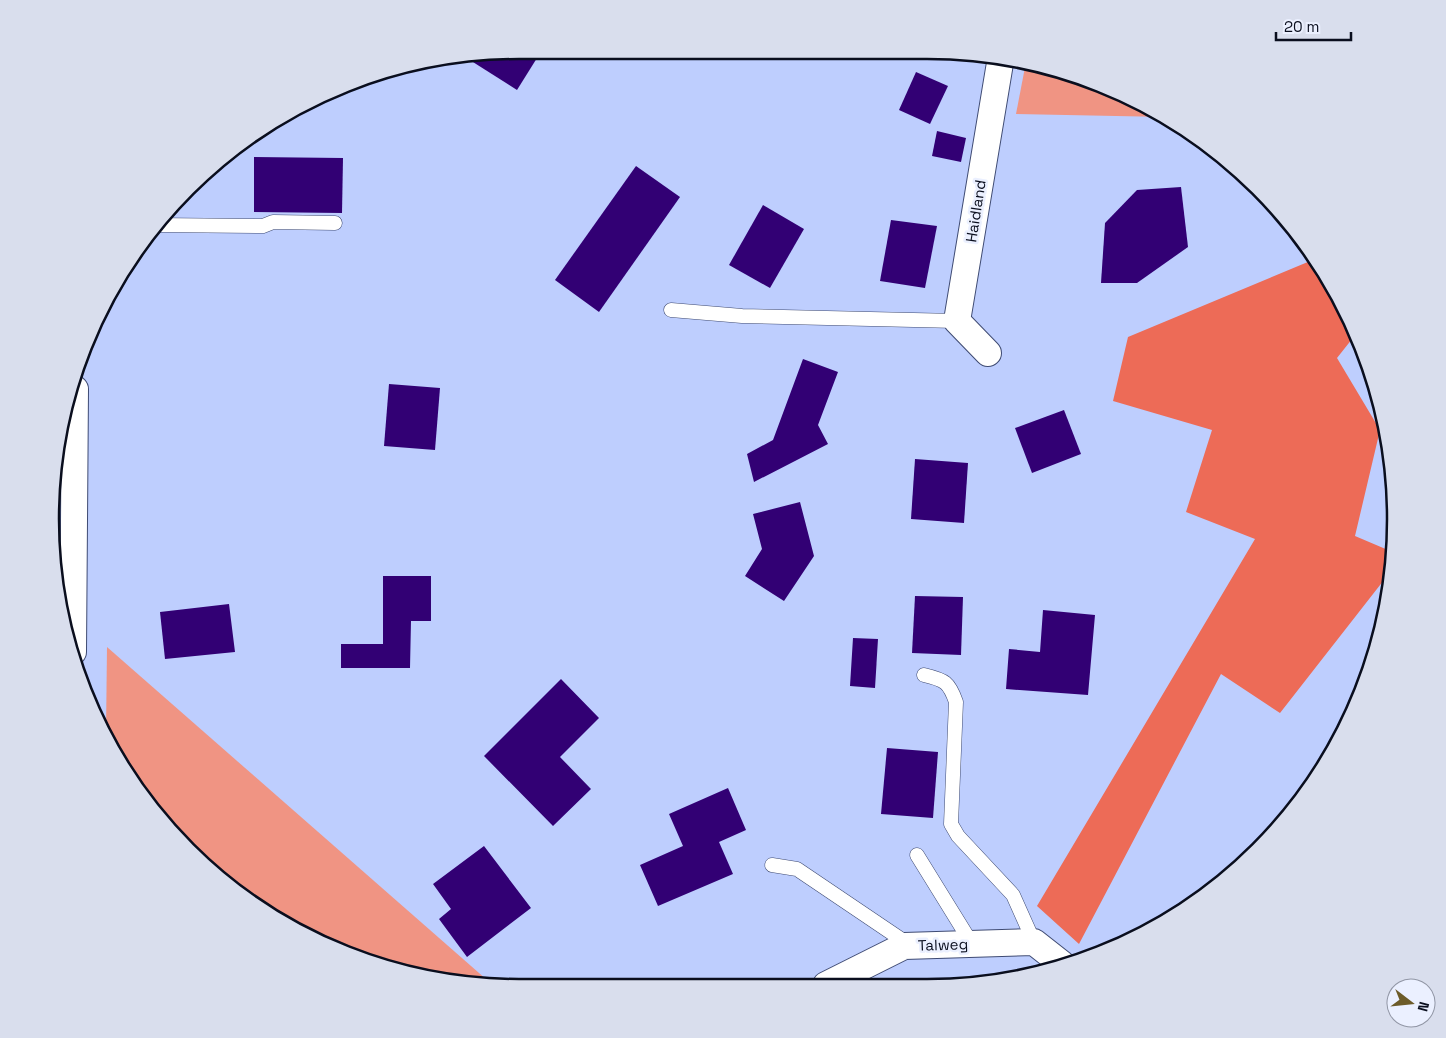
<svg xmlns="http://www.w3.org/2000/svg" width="1446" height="1038" font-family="'Space Grotesk',sans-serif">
<rect width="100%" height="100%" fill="#becefe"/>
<g fill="#f09483">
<path d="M1026 62 1162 113 1166 117 1016 114Z"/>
<path d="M107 647 495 987 398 972 311 940 233 891 166 828 106 732Z"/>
</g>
<path fill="#ed6b57" d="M1315 259 1333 285 1356 334 1337 358 1380 430 1355 536 1395 553 1391 571 1280 713 1221 674 1079 944 1037 906 1255 539 1186 512 1212 430 1113 401 1128 337Z"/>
<g fill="#320074">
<path d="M519 50H542L517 90 465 57Z"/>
<path d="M921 50H927L961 53 960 59 920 52Z"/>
<path d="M916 72 948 86 930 124 899 110Z"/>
<path d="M937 131 966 138 961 162 932 156Z"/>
<path d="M254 157 343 158 342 213 254 212Z"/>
<path d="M636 166 680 197 599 312 555 280Z"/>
<path d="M1181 187 1188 247 1137 283H1101L1105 223 1137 190Z"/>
<path d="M763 205 804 229 770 288 729 265Z"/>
<path d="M891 220 937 226 925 288 880 281Z"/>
<path d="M803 359 838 372 818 425 828 444 754 482 747 454 773 440Z"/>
<path d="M389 384 440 388 435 450 384 446Z"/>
<path d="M1064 410 1081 454 1032 473 1015 428Z"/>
<path d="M915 459 968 463 964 523 911 519Z"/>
<path d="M800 502 814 556 784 601 745 576 762 549 753 514Z"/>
<path d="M383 576H431V621H411L410 668H341V644H383Z"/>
<path d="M915 596 963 597 961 655 912 653Z"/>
<path d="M229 604 235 652 165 659 160 612Z"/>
<path d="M1043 610 1095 615 1088 695 1006 689 1009 649 1040 652Z"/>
<path d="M853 638 878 639 875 688 850 686Z"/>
<path d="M561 679 599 718 560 757 591 789 553 826 484 756Z"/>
<path d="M887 748 938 752 933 818 881 814Z"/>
<path d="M728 788 746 830 719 842 733 874 658 906 640 865 683 846 669 814Z"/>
<path d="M484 846 531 908 467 957 439 919 451 909 433 884Z"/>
</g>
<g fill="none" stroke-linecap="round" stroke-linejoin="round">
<g stroke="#3f4b73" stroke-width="15">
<g id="lane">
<path d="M156 225 263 226 273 222 335 223"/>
<path d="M671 310 742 316 957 321"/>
<path d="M924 675C945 680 949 682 956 702L951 824 958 836 1013 895 1034 942"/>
<path d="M917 855 972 944"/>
<path d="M772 865 797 869 911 946"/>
</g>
</g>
<g stroke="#3f4b73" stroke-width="28">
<g id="street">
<path d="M988 353 957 321 1001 57"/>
<path d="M73 652 75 389"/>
<path d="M826 985 904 946 1034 942 1062 964"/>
</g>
</g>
<use href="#lane" stroke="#fff" stroke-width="14"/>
<use href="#street" stroke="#fff" stroke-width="26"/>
</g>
<g text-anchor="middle" stroke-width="5" stroke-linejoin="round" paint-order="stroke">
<g font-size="15" fill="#0a0e1e" stroke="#ebf0ff">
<text transform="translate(976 211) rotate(-81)" y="5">Haidland</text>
<text transform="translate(943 945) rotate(-2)" y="5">Talweg</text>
</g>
</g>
<path d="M0 0H1446V1038H0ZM519 59H927A460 460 0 0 1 1387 519V519A460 460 0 0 1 927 979H519A460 460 0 0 1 59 519V519A460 460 0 0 1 519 59Z" fill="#d9deed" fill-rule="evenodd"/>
<path fill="none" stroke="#0a0e1e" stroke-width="2.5" d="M519 59H927A460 460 0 0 1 1387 519V519A460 460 0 0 1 927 979H519A460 460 0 0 1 59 519V519A460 460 0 0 1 519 59Z"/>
<g transform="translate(1411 1003) rotate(106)"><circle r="24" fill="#ebf0ff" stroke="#9196a5"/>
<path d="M0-4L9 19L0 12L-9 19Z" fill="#6c5b29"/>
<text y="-8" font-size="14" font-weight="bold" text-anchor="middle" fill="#0a0e1e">N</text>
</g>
<path d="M1276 32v8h75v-8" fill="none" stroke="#0a0e1e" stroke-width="2.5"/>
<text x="1284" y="32" font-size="15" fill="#0a0e1e" stroke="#ebf0ff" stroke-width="4" paint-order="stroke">20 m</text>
</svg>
